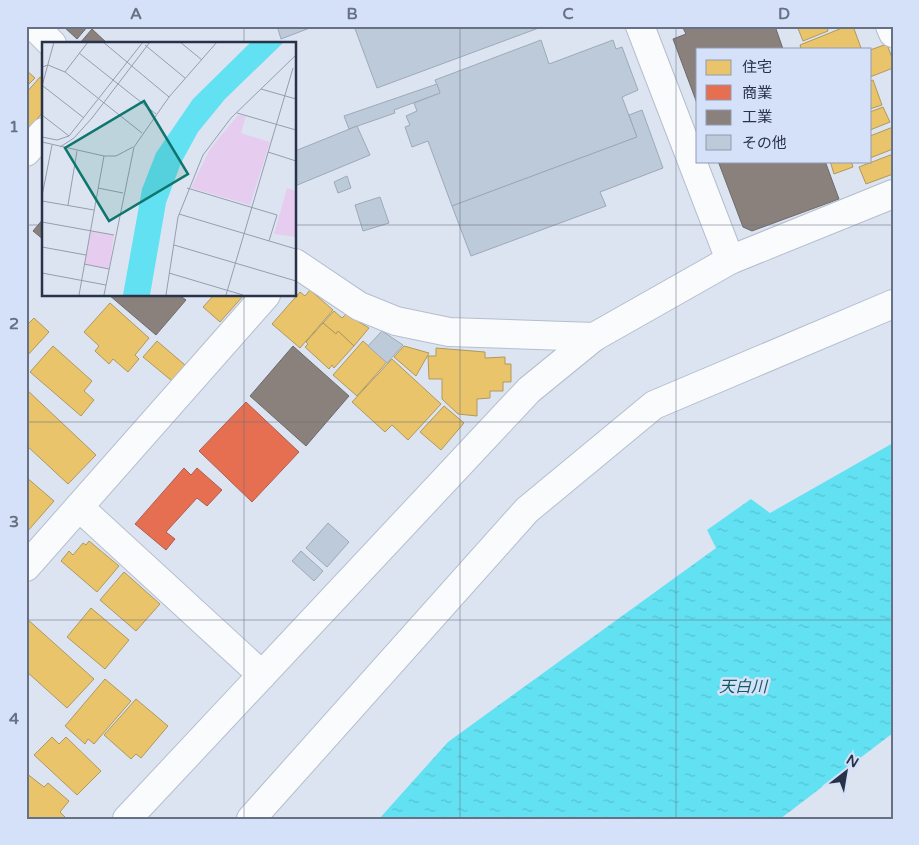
<svg xmlns="http://www.w3.org/2000/svg" width="919" height="845" font-family="'Varela Round','Noto Sans JP',sans-serif">
<defs>
<pattern id="water-ripples" width="26" height="14" patternUnits="userSpaceOnUse" patternTransform="scale(1.25)"><rect width="26" height="14" fill="#62e1f2"/><path d="M2 4q2-2 4 0t4 0M15 11q2-2 4 0t4 0" fill="none" stroke="#55c2d1"/></pattern>
</defs>
<rect width="100%" height="100%" fill="#dde4f1"/>
<path fill="url(#water-ripples)" d="M893 443V733L780 819H379L448 742 716 548 707 530 751 499 770 513Z"/>
<g fill="#e9c46a" stroke="#af9860">
<path d="M797 26H827L828 31 803 41Z"/>
<path d="M847 26H853L861 48 858 49H801L800 45Z"/>
<path d="M887 44 893 61V68L870 77V50Z"/>
<path d="M26 70 35 78 26 87Z"/>
<path d="M40 77 44 79V111L26 132V93Z"/>
<path d="M873 80 882 105 870 109V81Z"/>
<path d="M883 107 890 122 870 130V112Z"/>
<path d="M893 127V149L870 158V136Z"/>
<path d="M893 154V174L866 184 859 167Z"/>
<path d="M830 161H851L853 167 834 174Z"/>
<path d="M310 290 333 310 300 348 272 324 300 292 305 296Z"/>
<path d="M214 295H244L220 322 203 307Z"/>
<path d="M110 303 149 338 135 355 139 359 128 372 113 359 109 364 95 351 99 346 84 332Z"/>
<path d="M334 311 342 318 346 314 369 328 354 346 338 331 336 334 323 323Z"/>
<path d="M34 318 49 332 27 356 26 355V326Z"/>
<path d="M323 323 336 334 338 331 354 346 334 368 332 365 329 369 305 347 308 344 306 342Z"/>
<path d="M157 341 185 365 172 381 143 357Z"/>
<path d="M363 341 387 362 357 396 333 375Z"/>
<path d="M53 346 92 381 84 391 94 400 81 416 30 372Z"/>
<path d="M404 346 429 353 416 376 394 357Z"/>
<path d="M436 348 485 352V358L505 357V364H511V382H503V391H490V398L477 399V416L458 414 442 399V379H429L428 356H436Z"/>
<path d="M392 359 441 404 408 440 392 425 385 432 352 402Z"/>
<path d="M26 389 96 455 68 484 26 445Z"/>
<path d="M444 406 464 423 441 450 420 432Z"/>
<path d="M26 477 54 501 26 533Z"/>
<path d="M89 541 119 566 97 592 61 561 69 551 73 555 83 543 86 545Z"/>
<path d="M124 572 160 604 136 631 100 600Z"/>
<path d="M91 608 129 640 105 669 67 637Z"/>
<path d="M26 618 94 679 67 708 26 671Z"/>
<path d="M105 679 131 701 94 744 88 739 85 744 65 726Z"/>
<path d="M136 699 168 726 141 758 136 754 131 759 104 735Z"/>
<path d="M52 737 59 744 66 737 101 771 77 795 34 755Z"/>
<path d="M26 773 44 787 48 783 69 801 60 812 67 819H26Z"/>
</g>
<g fill="#e76f51" stroke="#ae5d4f">
<path d="M246 402 299 452 252 502 199 451Z"/>
<path d="M184 468 191 475 197 468 222 490 207 506 197 498 166 532 175 539 166 550 135 524Z"/>
</g>
<g fill="#8a817c" stroke="#6d6a6d">
<path d="M63 26H88L77 39Z"/>
<path d="M687 26H775L783 49H698V106L673 39 686 34 683 28Z"/>
<path d="M92 29 108 44H81L80 43Z"/>
<path d="M718 161H825L839 199 752 231 743 227Z"/>
<path d="M44 218V240L33 231Z"/>
<path d="M109 295H179L186 300 156 335Z"/>
<path d="M293 346 349 396 306 446 250 396Z"/>
</g>
<g fill="#bdcad9" stroke="#9ca9b7">
<path d="M277 26H315L281 39Z"/>
<path d="M354 26H544L377 88Z"/>
<path d="M541 40 549 64 613 40 616 49 622 47 638 90 622 97 637 137 452 206 428 141 412 147 405 127 410 125 406 116 417 111 414 103 440 93 435 80Z"/>
<path d="M437 84 440 93 394 110 395 113 349 129 344 116Z"/>
<path d="M642 110 663 168 600 192 606 206 471 256 452 206 637 137 629 115Z"/>
<path d="M357 126 370 155 295 186V151Z"/>
<path d="M347 176 351 188 338 193 334 182Z"/>
<path d="M380 197 389 223 363 231 355 205Z"/>
<path d="M382 331 403 345 387 363 368 346Z"/>
<path d="M328 523 349 542 327 567 306 548Z"/>
<path d="M301 551 323 571 314 581 292 561Z"/>
</g>
<g fill="none" stroke-linecap="round" stroke-linejoin="round">
<g stroke="#b5bece" stroke-width="30">
<g id="minor">
<path d="M34 26 52 44"/>
<path d="M640 26 730 260"/>
<path d="M890 26 893 33"/>
<path d="M26 152 44 132"/>
<path d="M295 263 359 306 396 321 449 332 594 337"/>
<path d="M79 507 262 675"/>
<path d="M26 567 266 295"/>
<path d="M127 819 529 390 594 337 730 260 893 194"/>
<path d="M251 819 527 510 654 405 893 304"/>
</g>
</g>
<use href="#minor" stroke="#fafbfd" stroke-width="28"/>
</g>
<path fill="none" stroke="#677184" stroke-width="1" stroke-opacity="0.55" d="M244 26V44M460 26V819M676 26V819M26 225H44M295 225H893M244 295V819M26 422H893M26 620H893"/>
<g text-anchor="middle" stroke-width="5" stroke-linejoin="round" paint-order="stroke">
<g font-size="16" font-style="italic" fill="#145960" stroke="#d5e1f9">
<text x="743" y="692">天白川</text>
</g>
</g>
<g transform="translate(42 42)">
<rect width="254" height="254" fill="#dde4f1"/>
<path d="M196 73 204 74 199 91 228 100 208 163 149 146 168 107ZM49 189 72 193 67 227 42 222Z" fill="#e6cdf0"/>
<path d="M245 146 254 149V195L232 192Z" fill="#e6cdf0"/>
<path d="M209 0H242L183 57 156 90 139 121 124 161 108 253H81L100 147 114 111 151 57Z" fill="#62e1f2"/>
<path fill="none" stroke="#959dae" stroke-width="1" d="M61 0 127 55M138 0 160 18M103 3 143 36M37 11 114 72M0 25 6 23 23 30 100 91M23 30 46 0M0 44 12 0M1 44 42 76M219 47 254 57M195 71 254 88M0 73 27 94M0 95 15 98 27 94 101 0M0 100 62 114H74L91 105M18 105 32 96 50 76 108 0M226 110 254 119M56 146 81 151M145 146 235 173 227 199M0 154 10 103M0 159 52 168M26 163 35 109M137 172 254 207M0 180 72 193M132 203 254 239M0 205 44 213M42 222 67 227M0 231 64 243M127 231 201 253M37 253 62 114M62 253 92 105 127 55 175 0M124 253 136 175 161 113 189 76 254 13M184 253 251 26"/>
<path fill="#0f766e" fill-opacity="0.15" stroke="#0f766e" stroke-width="2.5" d="M102 59 146 132 67 179 23 106Z"/>
<rect width="254" height="254" fill="none" stroke="#28334a" stroke-width="2.5"/>
</g>
<rect width="919" height="845" fill="none" stroke="#d5e1f9" stroke-width="55"/>
<rect x="696" y="48" width="175" height="115" fill="#d5e1f9" stroke="#909bb3"/>
<rect x="706" y="60" width="25" height="15" fill="#e9c46a" stroke="#909bb3"/>
<text x="742" y="72" font-size="15" fill="#28334a">住宅</text>
<rect x="706" y="85" width="25" height="15" fill="#e76f51" stroke="#909bb3"/>
<text x="742" y="98" font-size="15" fill="#28334a">商業</text>
<rect x="706" y="110" width="25" height="15" fill="#8a817c" stroke="#909bb3"/>
<text x="742" y="122" font-size="15" fill="#28334a">工業</text>
<rect x="706" y="135" width="25" height="15" fill="#bdcad9" stroke="#909bb3"/>
<text x="742" y="148" font-size="15" fill="#28334a">その他</text>
<g transform="translate(846 772) rotate(31)" stroke="#d5e1f9" stroke-width="4" paint-order="stroke">
<path d="M0-4L9 19L0 12L-9 19Z" fill="#28334a"/>
<text y="-8" font-size="14" font-weight="bold" text-anchor="middle" fill="#28334a">N</text>
</g>
<rect x="28" y="28" width="864" height="790" fill="none" stroke="#677184" stroke-width="2"/>
<g font-size="16" text-anchor="middle" font-weight="bold" fill="#677184">
<text x="136" y="19">A</text>
<text x="352" y="19">B</text>
<text x="568" y="19">C</text>
<text x="784" y="19">D</text>
<text x="14" y="132">1</text>
<text x="14" y="329">2</text>
<text x="14" y="527">3</text>
<text x="14" y="724">4</text>
</g>
</svg>
